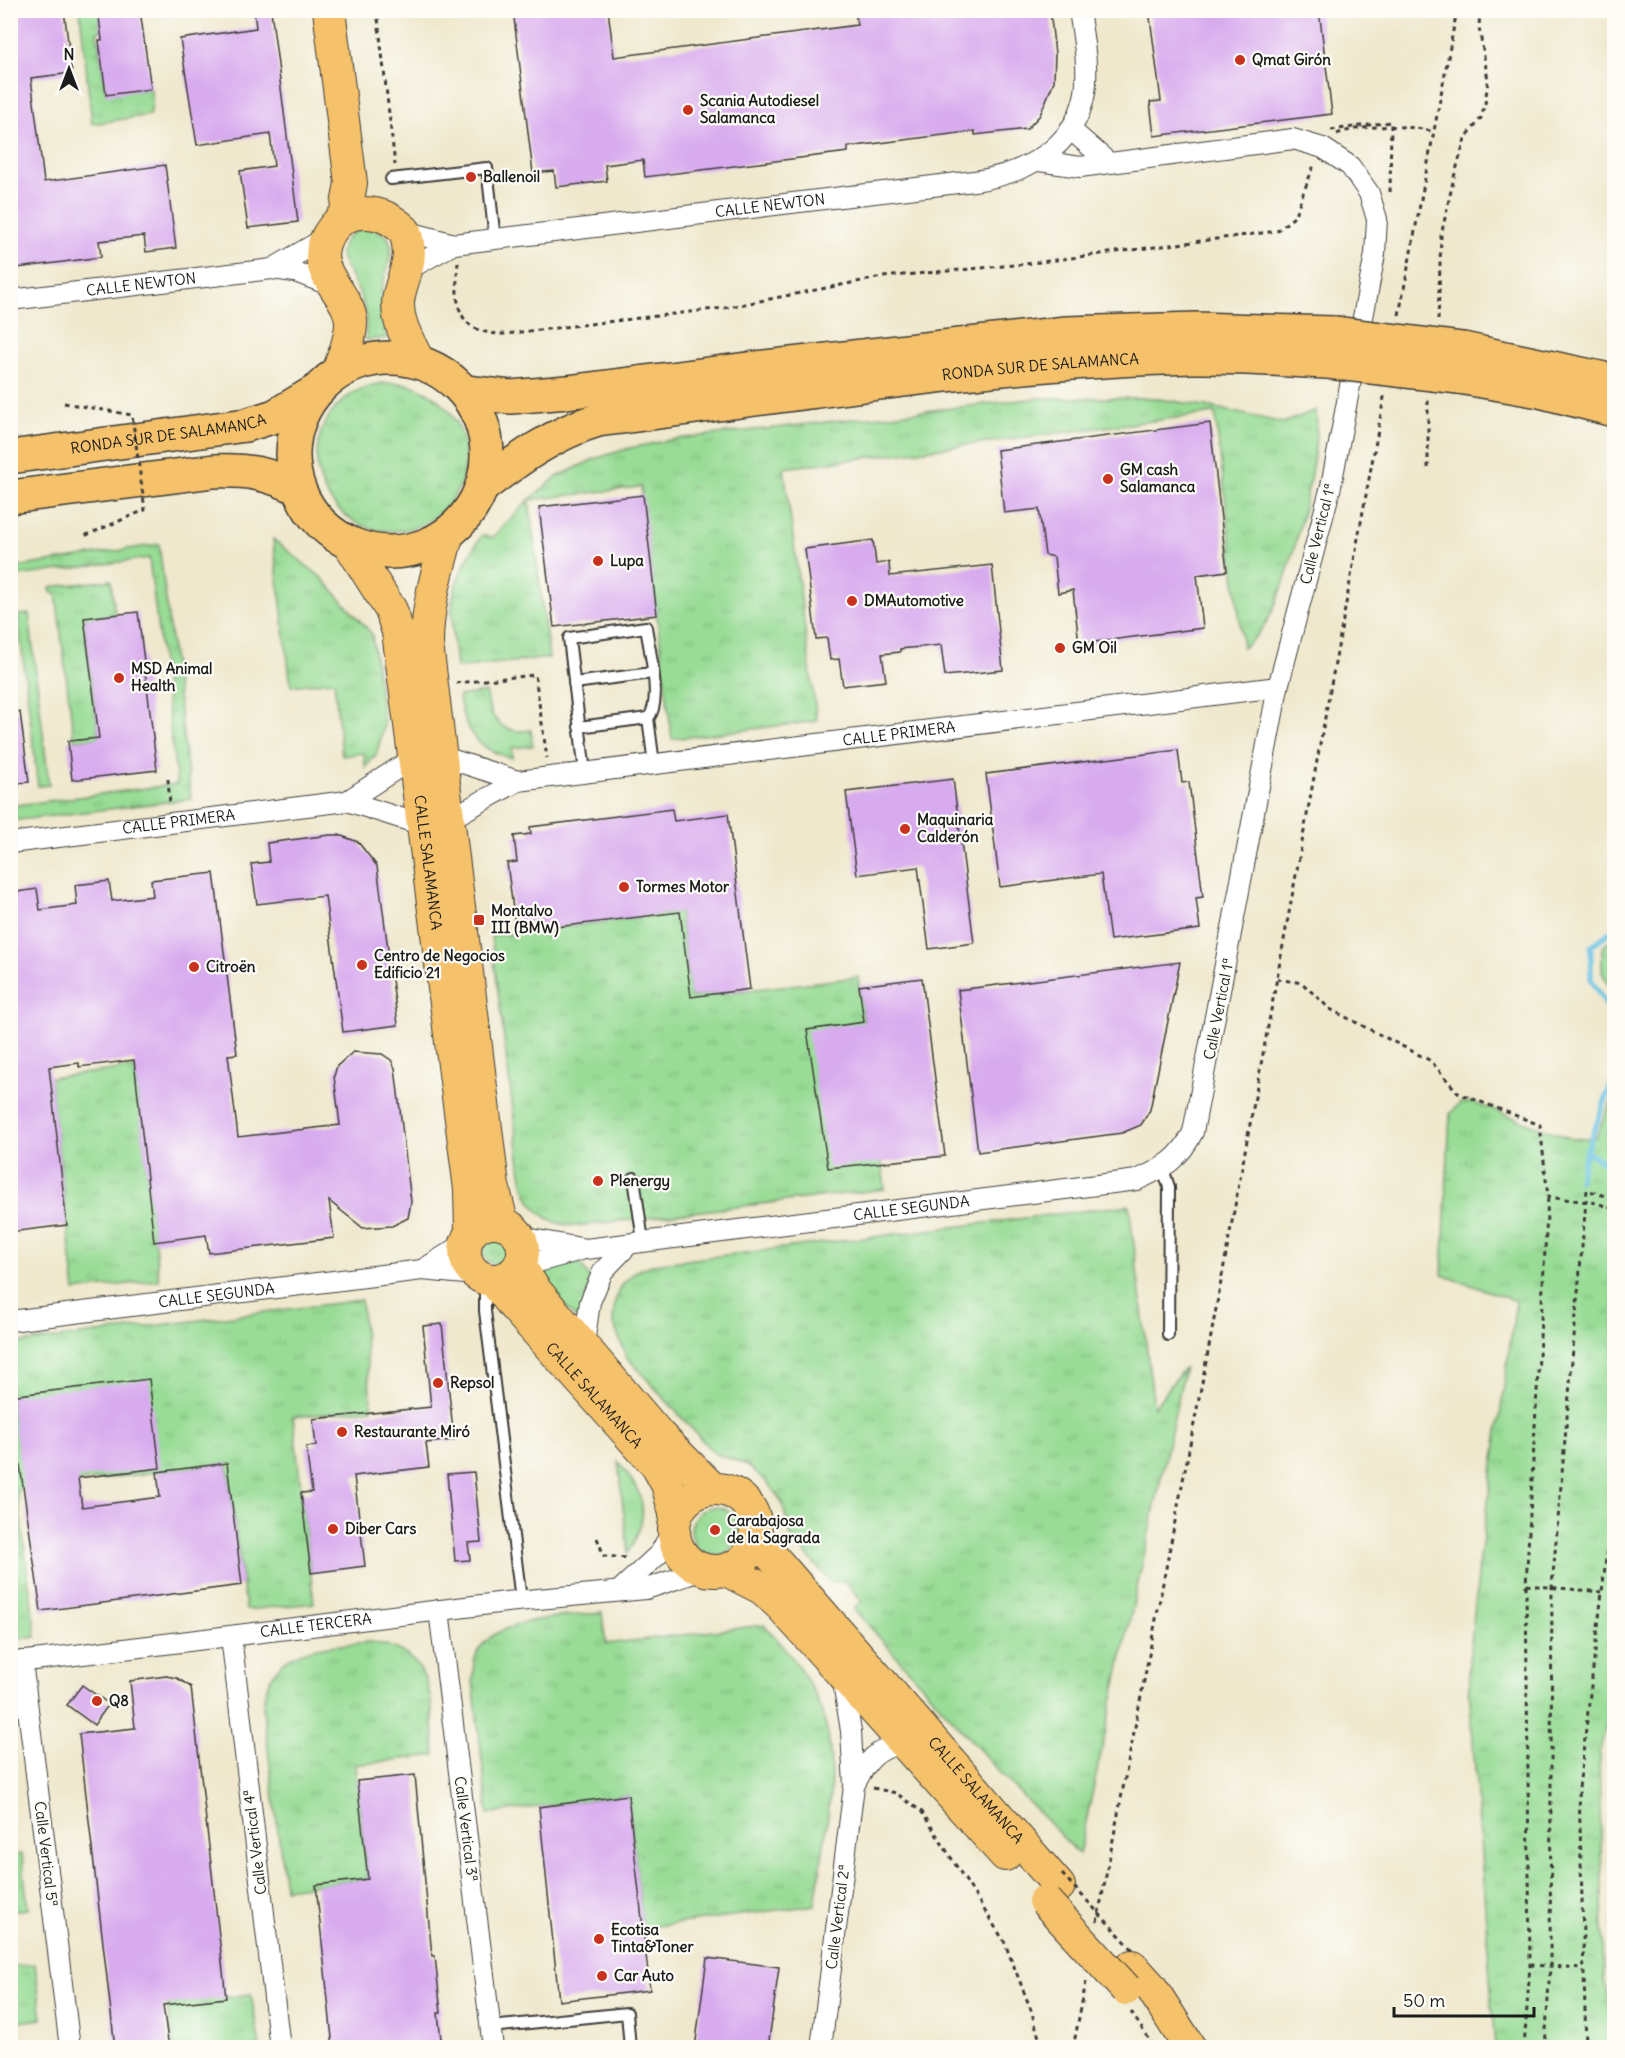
<svg xmlns="http://www.w3.org/2000/svg" width="1625" height="2058" font-family="Delius,sans-serif">
<defs>
<pattern id="grass-tufts" width="24" height="20" patternUnits="userSpaceOnUse" patternTransform="scale(1.5)"><rect width="24" height="20" fill="#98dc95"/><path d="M3 7l-1-3M5 7V3M7 7l1-3M15 17l-1-3M17 17v-4M19 17l1-3" fill="none" stroke="#82bc80"/></pattern>
</defs>
<rect width="100%" height="100%" fill="#fdfcf7"/>
<filter id="ink" filterUnits="userSpaceOnUse"><feTurbulence type="fractalNoise" baseFrequency=".0167" numOctaves="2"/><feDisplacementMap in="SourceGraphic" scale="12" xChannelSelector="R" yChannelSelector="G"/><feConvolveMatrix kernelMatrix="1 2 1 2 8 2 1 2 1" color-interpolation-filters="sRGB"/></filter>
<filter id="wash" filterUnits="userSpaceOnUse"><feTurbulence type="fractalNoise" baseFrequency=".008" numOctaves="4" result="noise"/><feDisplacementMap in="SourceGraphic" scale="24" xChannelSelector="R" yChannelSelector="G"/><feGaussianBlur stdDeviation="1.35" result="paint"/><feColorMatrix in="noise" values="0 0 0 0 0 0 0 0 0 0 0 0 0 0 0 0 0 1.4 0 .05"/><feComposite in="paint" operator="in"/></filter>
<g filter="url(#wash)">
<rect width="100%" height="100%" fill="#efe8cd"/>
<g fill="url(#grass-tufts)" stroke="#5a7c58" stroke-width="1.5">
<path d="M80 11H98L101 31 97 32 106 94 151 89 152 103 150 115 92 124Z"/>
<circle cx="391" cy="457" r="74"/>
<path d="M1040 398H1152L1211 407 1283 423 1316 410C1321 452 1292 568 1274 608 1267 623 1256 639 1243 648L1215 413 784 468 817 721 672 739 641 487 529 500 549 658 456 668C450 602 445 592 482 535L492 538 529 500 557 477 594 459 630 448 675 439Z"/>
<path d="M273 539 322 578 372 634 384 725 377 753 365 768 364 753 342 756 334 681 291 686Z"/>
<path d="M159 544 191 799 11 821V806L177 784 149 558 11 577V568Z"/>
<path d="M111 580 115 614 84 619 99 738 74 740 56 593H51L50 587Z"/>
<path d="M486 692C489 719 502 735 531 730L533 746 512 748V758C477 750 463 730 459 696Z"/>
<path d="M680 912 691 997 858 977 885 1189 578 1226C545 1226 526 1205 521 1173L491 936Z"/>
<path d="M1614 938V996L1602 972V947Z"/>
<path d="M135 1067 159 1280 75 1291 50 1078Z"/>
<path d="M1614 1095V1694L1599 1754 1604 1980 1614 2016V2047H1495L1468 1672 1479 1566 1516 1301 1442 1275 1450 1114 1460 1103 1472 1102 1572 1139 1596 1137Z"/>
<path d="M1129 1205 1154 1407 1185 1367 1079 1854 1002 1775 854 1609 862 1601 845 1581 831 1582 791 1537 782 1502 767 1482 747 1465 714 1453 626 1356 613 1322 615 1301 622 1285 635 1272 654 1264Z"/>
<circle cx="496" cy="1251" r="13"/>
<path d="M580 1263 591 1280 581 1314 577 1319 544 1284V1274L550 1267Z"/>
<path d="M361 1300 372 1409 293 1417 314 1603 246 1610 227 1463 17 1490 36 1637 11 1640 10 1344Z"/>
<circle cx="715" cy="1531" r="24"/>
<path d="M602 1613 606 1644 764 1625C857 1719 831 1787 815 1905L643 1928 628 1795 488 1814 473 1681C474 1675 473 1668 474 1662 483 1616 566 1617 602 1613Z"/>
<path d="M371 1642C437 1651 431 1703 435 1755L355 1765 368 1879 285 1889 263 1708C267 1644 322 1647 371 1642Z"/>
<path d="M22 1854 28 1909 11 1911V1855Z"/>
<path d="M35 1964 42 2019 11 2023V1967Z"/>
<path d="M251 1994 260 2047H173L167 2004Z"/>
</g>
<g fill="#98dc95" stroke="#5a7c58" stroke-width="1.5">
<path d="M362 228C406 231 389 259 382 287 378 304 383 321 387 338L366 340V313L360 294 340 255C343 240 348 234 362 228Z"/>
<path d="M29 614 49 785 38 786 18 615Z"/>
<path d="M618 1462C646 1496 651 1514 628 1553Z"/>
</g>
<g fill="none" stroke-linecap="round" stroke-linejoin="round">
<g stroke="#69c4e6" stroke-width="5">
<path d="M1614 929 1591 946V979L1614 1018"/>
<path d="M1586 1152 1614 1168"/>
<path d="M1579 1181 1586 1152 1614 1077"/>
</g>
</g>
<g id="blocks">
<g fill="#d8aaee">
<path d="M10 10H64L72 73 31 78 44 182 165 165 176 248 146 252 144 236 99 241 101 257 10 269Z"/>
<path d="M98 10H140L151 89 106 95 99 40H102Z"/>
<path d="M254 10H271L298 222 248 228 240 171 274 166 270 134 197 145 180 39 256 28Z"/>
<path d="M513 10H608L614 57 857 25 855 10H1050L1055 54 1054 81 1040 115 1027 129 975 135V131L848 147V152L645 177 643 160 605 165 607 181 556 187 554 171 533 173Z"/>
<path d="M1149 10H1319L1332 114 1154 136 1150 102 1161 101Z"/>
<path d="M1210 423 1227 571 1197 575 1203 628 1079 644 1073 590 1058 593 1054 557 1045 555 1039 509 1004 513 997 450Z"/>
<path d="M643 495 657 615 554 627 539 507Z"/>
<path d="M873 540 876 564 889 562 890 576 992 565 1003 670 945 676 941 645 900 649V652L882 654 886 681 843 686 839 659 830 660 827 638 816 639 805 549Z"/>
<path d="M138 612 157 770 72 780 68 741 99 738 84 618Z"/>
<path d="M20 712 29 782 10 784V713Z"/>
<path d="M1178 750 1182 783 1189 782 1203 897 1196 898 1200 929 1110 940 1101 874 1000 887 986 774Z"/>
<path d="M953 779 974 943 929 949 918 867 857 875 846 792Z"/>
<path d="M672 809 674 821 728 814 750 989 691 997 680 912 532 930 531 921 515 924 507 863 517 862 514 836 531 834 530 827Z"/>
<path d="M330 835H339L358 842 377 866 398 1025 343 1032 325 896 257 904 251 864 269 862 267 843Z"/>
<path d="M214 873 237 1054 228 1055 238 1137 340 1125 334 1076 337 1066 353 1052 382 1054 391 1060 395 1068 411 1202 408 1218 392 1226 363 1228 329 1201 334 1238 209 1253 206 1235 154 1242 134 1060 79 1067V1063L49 1067 67 1225 10 1232V893L37 889 40 910 77 905 75 885 109 881 112 901 153 896 151 880Z"/>
<path d="M1180 962 1150 1110 1141 1125 1122 1133 978 1152 958 990Z"/>
<path d="M922 978 945 1156 828 1168 807 1030 864 1022 859 986Z"/>
<path d="M442 1324 454 1440 426 1443 429 1467 354 1476 365 1566 311 1573 301 1493 312 1492 306 1447 316 1446 313 1419 431 1407 423 1326Z"/>
<path d="M149 1379 160 1468 78 1478 82 1507 160 1497 157 1472 227 1463 242 1585 41 1611 10 1396Z"/>
<path d="M474 1472 481 1542 468 1543 470 1560 455 1561 447 1474Z"/>
<path d="M166 1676 177 1678 191 1687 226 1998 163 2005 169 2048H115L79 1734 135 1728 130 1681Z"/>
<path d="M82 1685 109 1704 94 1725 67 1705Z"/>
<path d="M415 1775 432 1956H435L441 2013H438L442 2048H333L316 1885 368 1879 357 1781Z"/>
<path d="M628 1795 650 1990 559 2001 539 1807Z"/>
<path d="M707 1958 779 1967 768 2048H695Z"/>
</g>
</g>
</g>
<g filter="url(#ink)">
<use href="#blocks" fill-opacity="0" stroke="#3c3b37" stroke-width="1.5"/>
<g fill="none" stroke-linecap="round" stroke-linejoin="round">
<g stroke="#3c3b37" stroke-width="14">
<g id="lane">
<path d="M391 179 487 168 495 240"/>
<path d="M574 683 652 673"/>
<path d="M648 718 654 764"/>
<path d="M579 727 648 718C663 703 649 649 646 627L569 638 585 773"/>
<path d="M1163 1169 1169 1187 1168 1335"/>
<path d="M634 1178 643 1241"/>
<path d="M485 1283V1311L521 1600"/>
<path d="M491 2027 627 2013 630 2048"/>
</g>
</g>
<g stroke="#3c3b37" stroke-width="22">
<g id="street">
<path d="M1070 129 1108 162"/>
<path id="s1" d="M405 231 454 244 974 181C1025 174 1075 148 1085 93 1089 67 1083 37 1079 10"/>
<path d="M272 269 327 237"/>
<path d="M409 269 454 244"/>
<path id="s2" d="M10 300 272 269 295 272 332 286"/>
<path d="M441 756 518 781"/>
<path d="M347 801 415 757"/>
<path id="s3" d="M448 820 518 781 1278 687"/>
<path id="s4" d="M10 843 347 801 422 825"/>
<path id="s5" d="M521 1237 586 1249 1137 1180C1164 1168 1180 1159 1193 1132L1278 687 1331 486 1375 254 1377 219 1369 193 1350 166 1323 148 1293 139 1080 167 1039 161"/>
<path d="M520 1267 581 1250"/>
<path d="M422 1270 465 1243"/>
<path id="s6" d="M10 1321 422 1270 476 1275"/>
<path d="M584 1344 590 1302 603 1271 629 1244"/>
<path d="M621 1589 660 1553 673 1529"/>
<path d="M439 1610 493 2048"/>
<path d="M231 1636 280 2048"/>
<path d="M22 1661 70 2048"/>
<path id="s7" d="M10 1663 506 1602 646 1589 703 1570"/>
<path d="M854 1786C867 1760 875 1750 904 1742"/>
<path d="M821 2048 854 1786 851 1731 842 1676"/>
</g>
</g>
<g stroke="#3c3b37" stroke-width="34">
<g id="primary">
<path d="M329 10 351 183 345 217"/>
<path d="M337 374C343 358 350 342 351 325 353 292 300 270 333 228 341 218 352 212 365 213 382 213 393 220 405 231 414 260 405 269 399 295 394 319 409 342 419 362"/>
<path d="M448 533C438 570 427 604 427 644L493 1186 502 1222"/>
<path id="s8" d="M348 542 391 610 398 632 470 1189 471 1232"/>
<circle cx="494" cy="1251" r="29"/>
<path d="M520 1267 535 1290 659 1435 713 1489"/>
<path id="s9" d="M494 1281 513 1305 657 1466 667 1484 676 1517"/>
<circle cx="715" cy="1530" r="41"/>
<path id="s10" d="M755 1537 1059 1886"/>
<path d="M726 1570 763 1589 781 1606 1005 1855"/>
<path d="M1132 1966 1151 1987 1190 2048"/>
</g>
</g>
<g stroke="#3c3b37" stroke-width="36">
<g id="highway">
<path d="M1463 349 1614 381"/>
<circle cx="390" cy="455" r="97"/>
<path d="M1459 377 1540 391 1614 410"/>
<path d="M465 392 511 397 567 392 763 367 1066 333 1196 329 1335 333"/>
<path id="s11" d="M10 457 246 425 275 416 315 392"/>
<path id="s12" d="M483 486C519 459 554 433 598 420 795 395 992 362 1192 357 1237 356 1283 360 1328 362"/>
<path d="M10 497 214 471C248 470 267 473 298 488"/>
</g>
</g>
<g stroke="#3c3b37" stroke-width="3" stroke-dasharray="4.5 4.5" stroke-linecap="butt">
<path d="M377 10 395 165"/>
<path d="M1331 130 1391 122 1390 196"/>
<path d="M1337 134C1357 125 1413 124 1433 132"/>
<path d="M458 262C455 303 454 334 505 334L724 308 882 277 1025 264 1277 231 1294 217 1314 165"/>
<path d="M1399 315 1457 10"/>
<path d="M1438 320 1441 236 1454 177 1465 139 1481 118 1485 104 1488 80 1479 27 1480 10"/>
<path d="M1428 468V398"/>
<path d="M456 683 535 675 547 758"/>
<path d="M168 779 170 805"/>
<path d="M1277 979 1302 983 1330 1009 1431 1061 1458 1093 1540 1125 1548 1197 1597 1203 1614 1209"/>
<path d="M597 1538 604 1556 628 1558"/>
<path d="M1526 1585 1602 1592"/>
<path d="M873 1788 896 1793 922 1812 1004 1941 1031 2010 1042 2048"/>
<path d="M1097 1922 1208 1352 1385 392"/>
<path d="M1530 1965 1584 1968"/>
<path d="M1131 2012 1155 2048"/>
<path d="M1073 2048 1086 1982"/>
<path d="M1524 2048 1530 1965 1526 1585 1548 1197"/>
<path d="M1545 2048 1550 1966 1552 1587 1587 1190 1614 1199"/>
<path d="M1586 2048 1579 1788 1614 1490"/>
</g>
<use href="#lane" stroke="#fff" stroke-width="10"/>
<use href="#street" stroke="#fff" stroke-width="20"/>
<use href="#primary" stroke="#f5c16b" stroke-width="32"/>
<use href="#highway" stroke="#f5c16b" stroke-width="33"/>
<g stroke="#3c3b37" stroke-width="34" stroke-linecap="butt">
<path id="primary-bridge" d="M1045 1901 1126 1989"/>
</g>
<g stroke="#3c3b37" stroke-width="36" stroke-linecap="butt">
<g id="highway-bridge">
<path d="M1335 333 1463 349"/>
<path d="M1328 362 1459 377"/>
</g>
</g>
<g stroke="#3c3b37" stroke-width="3" stroke-dasharray="4.5 4.5" stroke-linecap="butt">
<path d="M64 403 132 415 145 510 82 537"/>
<path d="M1062 1874 1136 1953"/>
</g>
<use href="#primary-bridge" stroke="#f5c16b" stroke-width="32"/>
<use href="#highway-bridge" stroke="#f5c16b" stroke-width="33"/>
</g>
</g>
<g fill="#c8321e" stroke="#fdfcf7" stroke-width="2">
<circle cx="1240" cy="60" r="6"/>
<circle cx="688" cy="110" r="6"/>
<circle cx="471" cy="177" r="6"/>
<circle cx="1108" cy="479" r="6"/>
<circle cx="598" cy="561" r="6"/>
<circle cx="852" cy="601" r="6"/>
<circle cx="1060" cy="648" r="6"/>
<circle cx="119" cy="678" r="6"/>
<circle cx="905" cy="829" r="6"/>
<circle cx="624" cy="887" r="6"/>
<rect x="473" y="914" width="12" height="12" rx="3"/>
<circle cx="362" cy="965" r="6"/>
<circle cx="194" cy="967" r="6"/>
<circle cx="598" cy="1181" r="6"/>
<circle cx="438" cy="1383" r="6"/>
<circle cx="342" cy="1432" r="6"/>
<circle cx="333" cy="1529" r="6"/>
<circle cx="715" cy="1530" r="6"/>
<circle cx="97" cy="1701" r="6"/>
<circle cx="599" cy="1939" r="6"/>
<circle cx="602" cy="1976" r="6"/>
</g>
<g text-anchor="middle" stroke-width="4.5" stroke-linejoin="round" paint-order="stroke">
<g font-size="15" font-weight="bold" fill="#1c1c1c" stroke="#fdfcf7" text-anchor="start">
<text x="1252" y="65">Qmat Girón</text>
<text x="700" y="106">Scania Autodiesel<tspan x="700" dy="17">Salamanca</tspan></text>
<text x="483" y="182">Ballenoil</text>
<text x="1120" y="475">GM cash<tspan x="1120" dy="17">Salamanca</tspan></text>
<text x="610" y="566">Lupa</text>
<text x="864" y="606">DMAutomotive</text>
<text x="1072" y="653">GM Oil</text>
<text x="131" y="674">MSD Animal<tspan x="131" dy="17">Health</tspan></text>
<text x="917" y="825">Maquinaria<tspan x="917" dy="17">Calderón</tspan></text>
<text x="636" y="892">Tormes Motor</text>
<text x="491" y="916">Montalvo<tspan x="491" dy="17">III (BMW)</tspan></text>
<text x="374" y="961">Centro de Negocios<tspan x="374" dy="17">Edificio 21</tspan></text>
<text x="206" y="972">Citroën</text>
<text x="610" y="1186">Plenergy</text>
<text x="450" y="1388">Repsol</text>
<text x="354" y="1437">Restaurante Miró</text>
<text x="727" y="1526">Carabajosa<tspan x="727" dy="17">de la Sagrada</tspan></text>
<text x="345" y="1534">Diber Cars</text>
<text x="109" y="1706">Q8</text>
<text x="611" y="1935">Ecotisa<tspan x="611" dy="17">Tinta&amp;Toner</tspan></text>
<text x="614" y="1981">Car Auto</text>
</g>
<g font-size="15" fill="#1c1c1c" stroke="#fdfcf7">
<text dy="5" stroke="none"><textPath href="#s1" startOffset="369">CALLE NEWTON</textPath></text>
<text dy="5" stroke="none"><textPath href="#s2" startOffset="132">CALLE NEWTON</textPath></text>
<text dy="5" stroke="none"><textPath href="#s12" startOffset="579">RONDA SUR DE SALAMANCA</textPath></text>
<text dy="5" stroke="none"><textPath href="#s11" startOffset="160">RONDA SUR DE SALAMANCA</textPath></text>
<text transform="translate(1318 534) rotate(-76)" y="5">Calle Vertical 1ª</text>
<text dy="5" stroke="none"><textPath href="#s3" startOffset="464">CALLE PRIMERA</textPath></text>
<text dy="5" stroke="none"><textPath href="#s4" startOffset="170">CALLE PRIMERA</textPath></text>
<text dy="5" stroke="none"><textPath href="#s8" startOffset="336">CALLE SALAMANCA</textPath></text>
<text transform="translate(1219 1009) rotate(-79)" y="5">Calle Vertical 1ª</text>
<text dy="5" stroke="none"><textPath href="#s5" startOffset="394">CALLE SEGUNDA</textPath></text>
<text dy="5" stroke="none"><textPath href="#s6" startOffset="208">CALLE SEGUNDA</textPath></text>
<text dy="5" stroke="none"><textPath href="#s9" startOffset="152">CALLE SALAMANCA</textPath></text>
<text dy="5" stroke="none"><textPath href="#s7" startOffset="308">CALLE TERCERA</textPath></text>
<text dy="5" stroke="none"><textPath href="#s10" startOffset="336">CALLE SALAMANCA</textPath></text>
<text transform="translate(466 1829) rotate(83)" y="5">Calle Vertical 3ª</text>
<text transform="translate(255 1842) rotate(-97)" y="5">Calle Vertical 4ª</text>
<text transform="translate(46 1854) rotate(83)" y="5">Calle Vertical 5ª</text>
<text transform="translate(838 1917) rotate(-83)" y="5">Calle Vertical 2ª</text>
</g>
</g>
<rect width="1625" height="2058" fill="none" stroke="#fdfcf7" stroke-width="36"/>
<g transform="translate(69 69)" stroke="#fdfcf7" stroke-width="4.5" paint-order="stroke">
<path d="M0-4.5L10 22L0 15L-10 22Z" fill="#1c1c1c"/>
<text y="-9" font-size="16" font-weight="bold" text-anchor="middle" fill="#1c1c1c">N</text>
</g>
<path d="M1394 2007v9h140v-9" fill="none" stroke="#1c1c1c" stroke-width="3"/>
<text x="1403" y="2007" font-size="18" fill="#1c1c1c" stroke="#fdfcf7" stroke-width="4.5" paint-order="stroke">50 m</text>
</svg>
